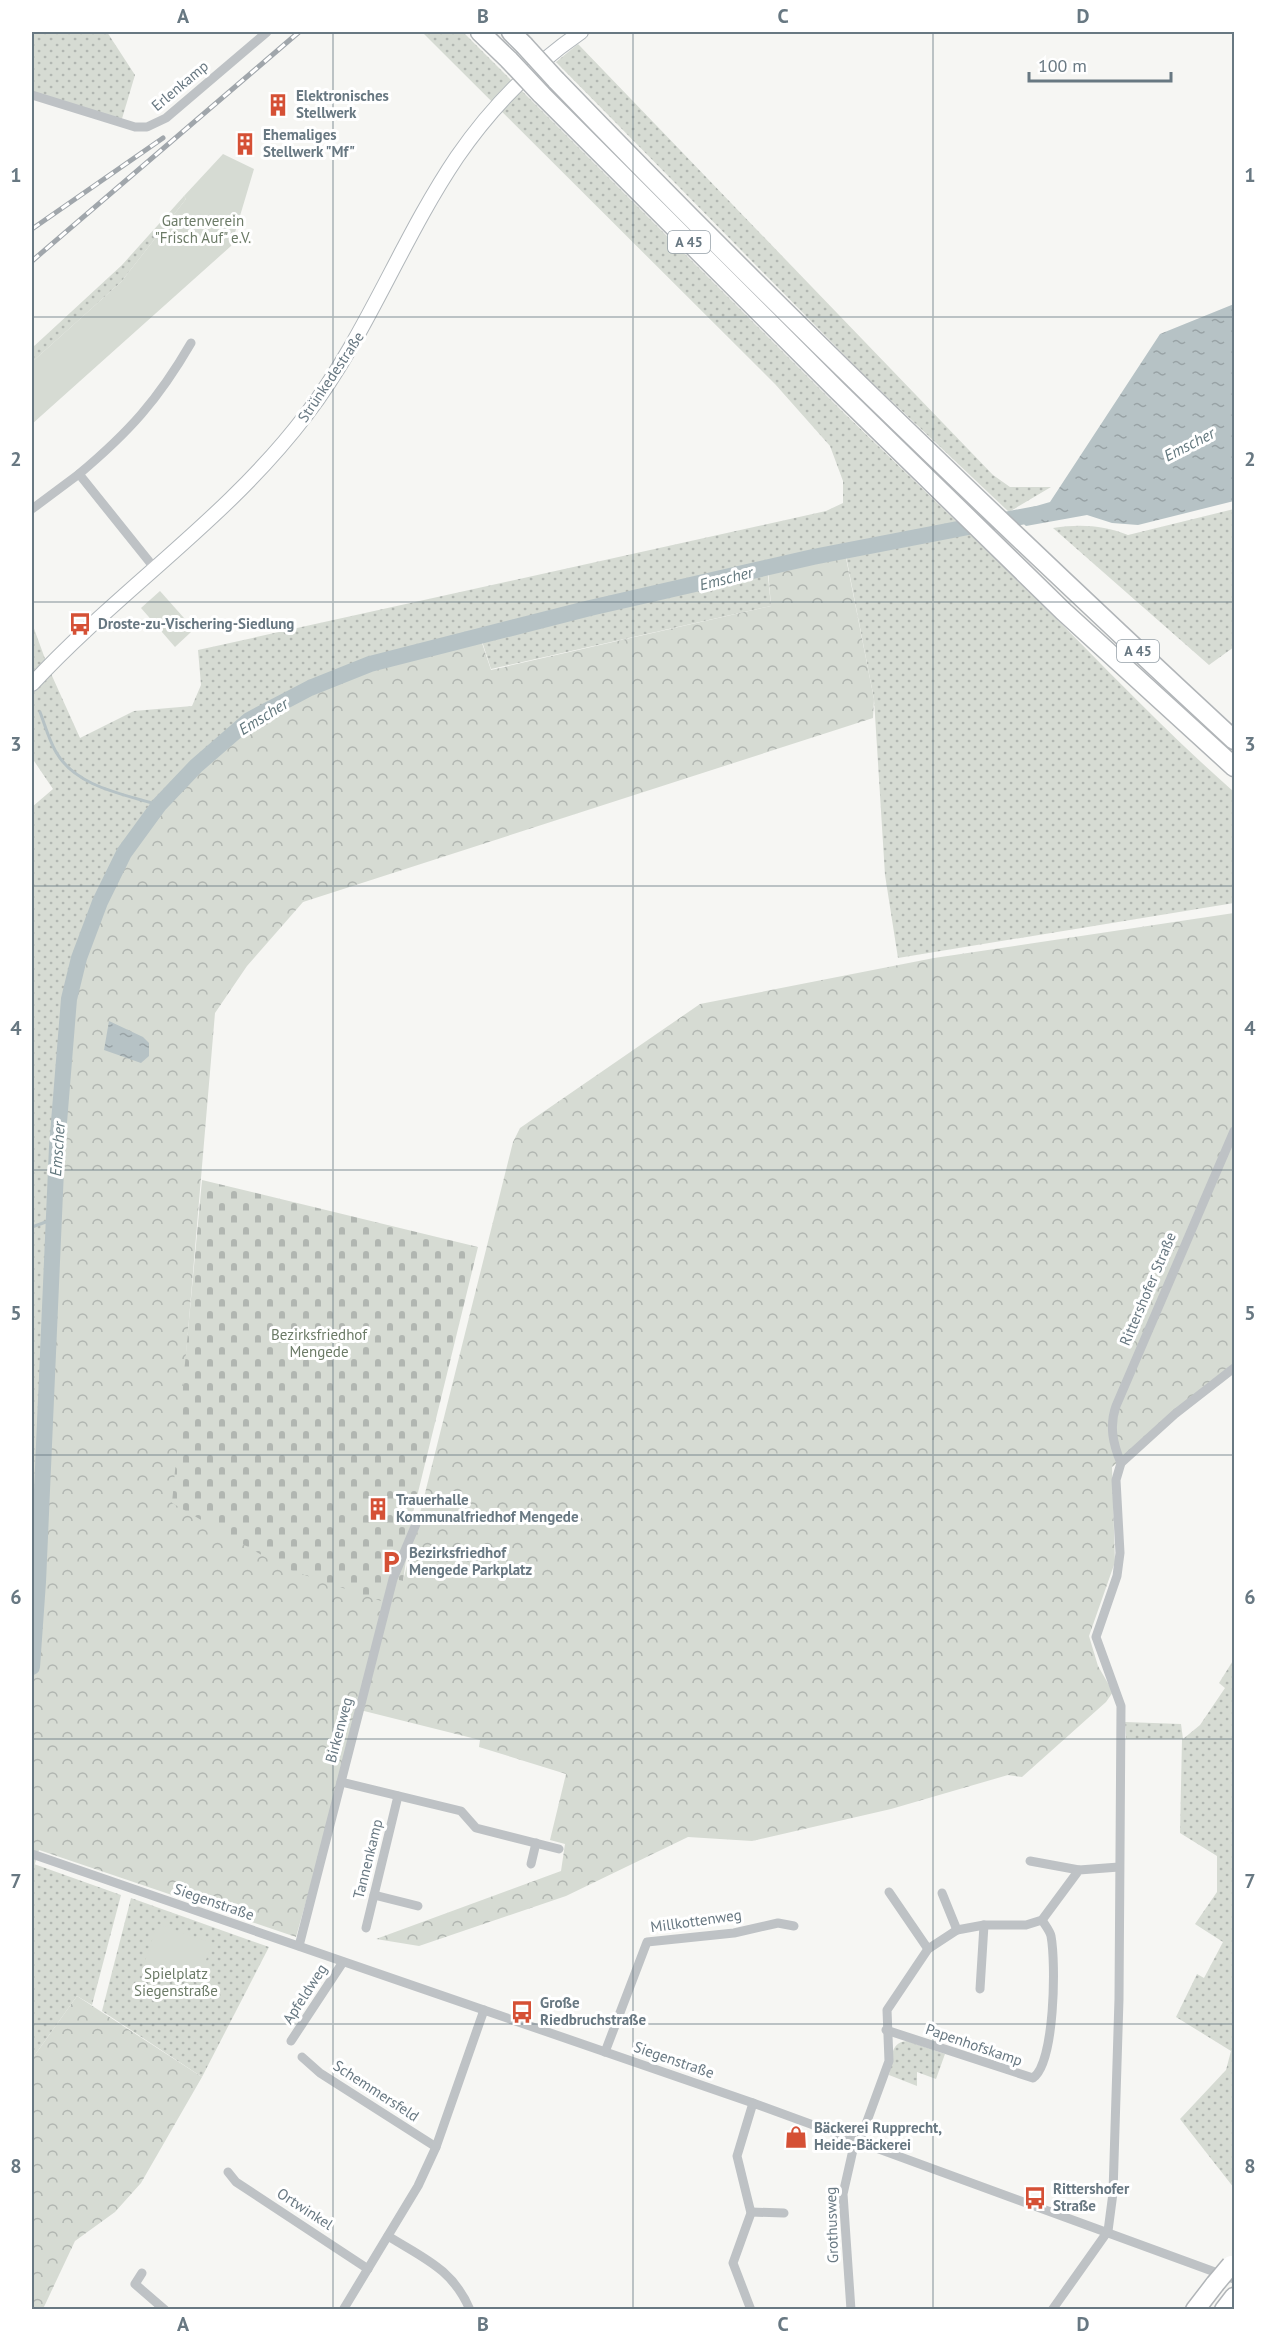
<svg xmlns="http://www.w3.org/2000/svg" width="1266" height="2341" font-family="'PT Sans',sans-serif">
<defs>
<pattern id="grass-dots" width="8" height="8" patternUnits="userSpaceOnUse" patternTransform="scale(1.5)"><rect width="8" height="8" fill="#d6dbd3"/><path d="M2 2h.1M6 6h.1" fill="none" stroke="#b1b6b1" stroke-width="1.8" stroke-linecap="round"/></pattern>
<pattern id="forest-crowns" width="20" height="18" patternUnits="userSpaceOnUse" patternTransform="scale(1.5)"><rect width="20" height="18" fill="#d6dbd3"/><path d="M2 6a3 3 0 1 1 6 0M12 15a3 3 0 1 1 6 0" fill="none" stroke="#b1b6b1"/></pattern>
<pattern id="cemetery-stones" width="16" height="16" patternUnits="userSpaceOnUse" patternTransform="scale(1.5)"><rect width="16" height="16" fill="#d6dbd3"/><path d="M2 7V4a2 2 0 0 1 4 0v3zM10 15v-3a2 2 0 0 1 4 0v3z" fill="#b1b6b1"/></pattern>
<pattern id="water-ripples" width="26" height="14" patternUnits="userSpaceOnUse" patternTransform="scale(1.5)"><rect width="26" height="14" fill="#b6c2c5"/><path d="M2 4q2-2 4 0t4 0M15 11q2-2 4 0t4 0" fill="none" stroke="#98a2a5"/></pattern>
</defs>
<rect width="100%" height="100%" fill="#f6f6f3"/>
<g fill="url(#grass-dots)">
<path d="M32 32H107L135 75 121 122 32 94Z"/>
<path d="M422 32H463L845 414 962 527 880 545 965 529C1057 615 1140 709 1234 792V903L898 958 885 875 874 699 845 551 767 567 771 606 491 669 480 635 369 664 309 688 248 719 195 765 159 805 124 853 100 902 79 958 69 999 57 1147 38 1582 32 1667V807L53 789 32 758V623L48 667 80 738 134 711 192 706 201 685 198 650 826 511 843 503V481L830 446 775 384Z"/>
<path d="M578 44 993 475 1010 487H1051L1009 512 863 374 556 62Z"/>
<path d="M184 196 186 199 121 282 32 362V348L122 265Z"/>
<path d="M1234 509V647L1209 665 1053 528C1080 524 1103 525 1128 535Z"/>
<path d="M1234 1659V2188L1180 2119 1226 2070 1231 2051 1176 2017 1197 1974 1204 1978 1223 1942 1195 1924 1217 1892V1856L1180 1833 1182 1739H1126L1125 1722 1181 1724 1183 1739 1200 1725 1225 1688 1219 1683Z"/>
<path d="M34 1864 121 1895 92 2005 77 1996 32 2059V1874Z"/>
<path d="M131 1898 269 1947 202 2077 102 2011Z"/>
<path d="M907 2041 945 2054 936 2079 917 2072V2086L889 2075C893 2062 888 2042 907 2041Z"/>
</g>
<g fill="url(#forest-crowns)">
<path d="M845 553 874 699 873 718 303 902 247 966 215 1013 186 1355 393 1579 403 1581 513 1142 520 1128 700 1004 934 958 1234 913V1364L1112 1467 1115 1562 1089 1636 1098 1666 1113 1692 1106 1702 1022 1777 1008 1775 891 1809 752 1841 688 1837 566 1896 419 1946 376 1939 561 1871 565 1844 550 1840 566 1774 479 1747 480 1740 360 1710 296 1937 39 1850 32 1874V1667L38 1582 57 1147 69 999 79 958 100 902 124 853 159 805 195 765 247 719 310 689 370 665 480 637 491 670 771 606 768 569Z"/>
<path d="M77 1996 202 2077 141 2183 115 2212 75 2241 43 2309H32V2059Z"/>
</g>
<path fill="url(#cemetery-stones)" d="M202 1180 478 1247 412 1517 403 1581 393 1579 387 1603 284 1568 172 1503Z"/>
<g fill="#d6dbd3">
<path d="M223 154 254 169 231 246 32 424V362L121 282 186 199 184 196Z"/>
<path d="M160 591 192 627 191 632 175 647 141 608Z"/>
<path d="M157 1924 212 1943 198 1983 144 1964Z"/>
</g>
<g fill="url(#water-ripples)">
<path d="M1234 304V501L1138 525 1112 523 1087 515 1026 526 1012 513 1050 502 1160 334Z"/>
<path d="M109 1021 143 1037 149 1043V1056L141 1063 104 1050Z"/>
</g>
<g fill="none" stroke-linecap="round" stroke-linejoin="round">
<g stroke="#b6c2c5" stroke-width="3">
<path d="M40 712C45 725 49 740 56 752 76 787 123 794 159 805"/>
<path d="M32 1227 54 1219"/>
</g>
<path stroke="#b6c2c5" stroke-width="16" d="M32 1667 38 1582 57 1147 69 999 79 958 100 902 124 853 159 805 196 766 249 720 310 688 370 664 590 608 813 557 1036 514"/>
<g stroke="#b0b6ba" stroke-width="16">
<path id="secondary" d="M32 684C119 590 228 518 306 415 367 335 401 240 457 157 490 109 533 65 581 32"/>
</g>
<g stroke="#b1b5b8" stroke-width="21">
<g id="highway">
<path d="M480 32 509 60"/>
<path d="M511 32 524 45"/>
<path d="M556 80C775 307 1003 526 1234 740"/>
<path d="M541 94 837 390 1063 611 1234 767"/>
<path d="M1195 2310 1215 2284"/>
<path d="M1224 2310 1234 2297"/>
</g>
</g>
<g stroke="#bec2c5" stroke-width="9">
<path d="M32 95 135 127H147L166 118 267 32"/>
<path d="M32 509 79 474"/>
<path d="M156 570 79 474C129 432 158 400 191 343"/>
<path d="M1121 1463C1113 1444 1109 1426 1116 1406L1234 1131"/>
<path d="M341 1782 461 1811 476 1828 559 1849"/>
<path d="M32 1854 753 2103 1234 2279"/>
<path d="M1030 1861 1079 1870"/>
<path d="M531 1864 536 1843"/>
<path d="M889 1892 928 1949"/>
<path d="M942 1893 957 1930"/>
<path d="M374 1895 418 1906"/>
<path d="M366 1928 398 1796"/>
<path d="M299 1946 393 1579 416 1524"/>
<path d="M980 1989 984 1925"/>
<path d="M886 2030 1033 2078C1055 2063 1056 1963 1051 1936 1050 1931 1045 1925 1042 1920"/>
<path d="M291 2041 343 1962"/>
<path d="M605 2052 647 1942 734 1933 778 1923 794 1926"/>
<path d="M302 2057 320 2073 436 2147"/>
<path d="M859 2143 889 2061 887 2010 928 1949 957 1930 984 1925H1026L1042 1920 1079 1870 1119 1867"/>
<path d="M228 2172 236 2182 368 2269"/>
<path d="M751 2212 784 2213"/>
<path d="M388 2236C423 2258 453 2269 470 2310"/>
<path d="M142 2273 135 2284 165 2310"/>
<path d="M343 2310 418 2186 436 2147 484 2010"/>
<path d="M751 2310 733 2263 751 2213 737 2156 753 2103"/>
<path d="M851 2310 843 2194 855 2141"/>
<path d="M1052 2310 1108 2231 1113 2193 1119 1999 1121 1706 1096 1637 1117 1576 1120 1553 1116 1480 1121 1463 1175 1414 1234 1368"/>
</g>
<use href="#secondary" stroke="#fff" stroke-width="14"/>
<use href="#highway" stroke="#fff" stroke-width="18"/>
<g stroke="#a0a6ab" stroke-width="5">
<g id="rail">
<path d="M32 229 163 138"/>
<path d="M32 261 299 32"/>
</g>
</g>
<use href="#rail" stroke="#fff" stroke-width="3" stroke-dasharray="9" stroke-linecap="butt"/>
<g stroke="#b1b5b8" stroke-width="21" stroke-linecap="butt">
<g id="highway-bridge">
<path d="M524 45 556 80"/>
<path d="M509 60 541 94"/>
<path d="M1215 2284 1231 2265"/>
</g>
</g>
<use href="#highway-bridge" stroke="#fff" stroke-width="18"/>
</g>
<path fill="none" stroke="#687882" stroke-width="1.5" stroke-opacity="0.55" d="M333 32V2310M633 32V2310M933 32V2310M32 317H1234M32 602H1234M32 886H1234M32 1170H1234M32 1455H1234M32 1739H1234M32 2024H1234"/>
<defs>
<g id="building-bare" transform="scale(1.8)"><path d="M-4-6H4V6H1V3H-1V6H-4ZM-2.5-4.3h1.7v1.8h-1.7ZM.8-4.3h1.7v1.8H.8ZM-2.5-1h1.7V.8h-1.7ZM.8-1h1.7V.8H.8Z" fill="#d55035" stroke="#fff" stroke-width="2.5" paint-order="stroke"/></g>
<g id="bus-bare" transform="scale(1.8)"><path d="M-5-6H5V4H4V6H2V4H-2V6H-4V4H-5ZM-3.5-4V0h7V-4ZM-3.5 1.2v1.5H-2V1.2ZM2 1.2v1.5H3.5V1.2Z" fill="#d55035" stroke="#fff" stroke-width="2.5" paint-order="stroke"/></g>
<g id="parking-bare" transform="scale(1.8)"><path d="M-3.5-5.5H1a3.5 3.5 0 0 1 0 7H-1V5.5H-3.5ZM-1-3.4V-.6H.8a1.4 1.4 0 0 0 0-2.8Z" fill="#d55035" stroke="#fff" stroke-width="2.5" paint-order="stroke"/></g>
<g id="shop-bare" transform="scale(1.8)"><path d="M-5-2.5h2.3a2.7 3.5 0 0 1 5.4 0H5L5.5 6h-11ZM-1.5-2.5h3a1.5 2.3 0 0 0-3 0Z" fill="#d55035" stroke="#fff" stroke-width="2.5" paint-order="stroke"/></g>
</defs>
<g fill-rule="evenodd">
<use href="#building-bare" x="278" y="105"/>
<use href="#building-bare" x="245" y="144"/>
<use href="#bus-bare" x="80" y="624"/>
<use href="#building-bare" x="378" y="1509"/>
<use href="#parking-bare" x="391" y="1562"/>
<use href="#bus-bare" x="522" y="2012"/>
<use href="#shop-bare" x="796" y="2137"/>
<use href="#bus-bare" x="1035" y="2198"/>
</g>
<g text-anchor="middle" stroke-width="6" stroke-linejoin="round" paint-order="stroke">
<g fill="#fff" stroke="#95a0a8" stroke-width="1.5">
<rect x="668" y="231" width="42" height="22" rx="4.5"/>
<rect x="1117" y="640" width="42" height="22" rx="4.5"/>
</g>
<g font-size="14" font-weight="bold" fill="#687882">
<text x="689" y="247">A 45</text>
<text x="1138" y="656">A 45</text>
</g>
<g font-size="15" fill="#687882" stroke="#fff">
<text transform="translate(180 86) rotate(-40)" y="5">Erlenkamp</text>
<text transform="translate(331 377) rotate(-56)" y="5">Strünkedestraße</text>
<text transform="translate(1148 1289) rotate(-67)" y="5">Rittershofer Straße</text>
<text transform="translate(339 1730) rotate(-75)" y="5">Birkenweg</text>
<text transform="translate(368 1859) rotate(-76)" y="5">Tannenkamp</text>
<text transform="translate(214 1902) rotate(19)" y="5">Siegenstraße</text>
<text transform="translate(696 1921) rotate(-8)" y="5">Millkottenweg</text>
<text transform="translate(305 1994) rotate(-57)" y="5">Apfeldweg</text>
<text transform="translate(974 2045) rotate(19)" y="5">Papenhofskamp</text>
<text transform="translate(674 2060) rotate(19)" y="5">Siegenstraße</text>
<text transform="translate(376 2091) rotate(33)" y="5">Schemmersfeld</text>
<text transform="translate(305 2209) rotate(33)" y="5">Ortwinkel</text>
<text transform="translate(832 2225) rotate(-92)" y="5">Grothusweg</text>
</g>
<g font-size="15" font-weight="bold" fill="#687882" stroke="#fff" text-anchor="start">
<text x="296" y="101">Elektronisches<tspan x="296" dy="17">Stellwerk</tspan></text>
<text x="263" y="140">Ehemaliges<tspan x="263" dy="17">Stellwerk "Mf"</tspan></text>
<text x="98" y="629">Droste-zu-Vischering-Siedlung</text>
<text x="396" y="1505">Trauerhalle<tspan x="396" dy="17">Kommunalfriedhof Mengede</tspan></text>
<text x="409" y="1558">Bezirksfriedhof<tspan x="409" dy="17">Mengede Parkplatz</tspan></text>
<text x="540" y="2008">Große<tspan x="540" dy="17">Riedbruchstraße</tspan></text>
<text x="814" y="2133">Bäckerei Rupprecht,<tspan x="814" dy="17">Heide-Bäckerei</tspan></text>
<text x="1053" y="2194">Rittershofer<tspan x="1053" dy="17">Straße</tspan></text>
</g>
<g font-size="15" fill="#6b7a66" stroke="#fff">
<text x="203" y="226">Gartenverein<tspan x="203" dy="17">"Frisch Auf" e.V.</tspan></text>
<text x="319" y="1340">Bezirksfriedhof<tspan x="319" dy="17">Mengede</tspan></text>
<text x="176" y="1979">Spielplatz<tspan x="176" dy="17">Siegenstraße</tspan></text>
</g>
<g font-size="16" font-style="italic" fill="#63787e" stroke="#fff">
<text transform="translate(1189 444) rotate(-27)" y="6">Emscher</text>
<text transform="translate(726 578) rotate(-14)" y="6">Emscher</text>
<text transform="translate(263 716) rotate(-32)" y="6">Emscher</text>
<text transform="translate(57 1149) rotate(-86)" y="6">Emscher</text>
</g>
</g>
<rect width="1266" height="2341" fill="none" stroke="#ffffff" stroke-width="66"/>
<path d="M1029 72v9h142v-9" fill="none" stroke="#687882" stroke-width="3"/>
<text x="1038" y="72" font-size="18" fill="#687882" stroke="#ffffff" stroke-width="4.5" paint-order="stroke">100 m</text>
<rect x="33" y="33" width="1200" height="2275" fill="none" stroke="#687882" stroke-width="2"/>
<g font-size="20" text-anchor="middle" font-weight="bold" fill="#687882">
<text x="183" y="23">A</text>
<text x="483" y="23">B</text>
<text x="783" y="23">C</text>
<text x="1083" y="23">D</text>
<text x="16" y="182">1</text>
<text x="1250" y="182">1</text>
<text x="16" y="466">2</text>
<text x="1250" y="466">2</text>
<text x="16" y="751">3</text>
<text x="1250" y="751">3</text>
<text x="16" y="1035">4</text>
<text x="1250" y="1035">4</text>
<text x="16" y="1320">5</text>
<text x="1250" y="1320">5</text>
<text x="16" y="1604">6</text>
<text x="1250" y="1604">6</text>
<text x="16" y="1888">7</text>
<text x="1250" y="1888">7</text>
<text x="16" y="2173">8</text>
<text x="1250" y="2173">8</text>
<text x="183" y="2331">A</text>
<text x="483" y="2331">B</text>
<text x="783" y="2331">C</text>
<text x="1083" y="2331">D</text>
</g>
</svg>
